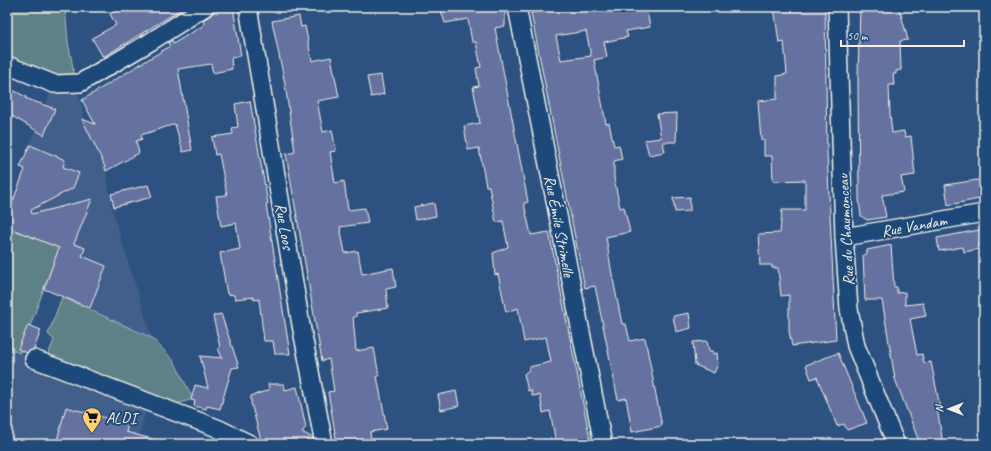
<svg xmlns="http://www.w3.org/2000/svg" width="991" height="451" font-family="Caveat,sans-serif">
<rect width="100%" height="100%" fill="#2d5281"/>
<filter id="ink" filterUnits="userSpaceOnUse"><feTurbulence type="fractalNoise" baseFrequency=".025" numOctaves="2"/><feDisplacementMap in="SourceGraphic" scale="8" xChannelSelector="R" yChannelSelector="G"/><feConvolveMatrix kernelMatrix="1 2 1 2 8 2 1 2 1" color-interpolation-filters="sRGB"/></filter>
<g filter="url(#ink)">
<g fill="#425f8c">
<path d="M76 83 86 126 106 170 112 210 152 338 89 308 44 289 59 248 7 227V216L25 170 20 167 54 84Z"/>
<path d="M12 350 148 402 137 444H7V364Z"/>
</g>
<g fill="#5d8187" stroke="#a8b9b8">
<path d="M7 7H65L68 42 76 83 7 56Z"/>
<path d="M7 227 59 248 20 353 7 348Z"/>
<path d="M62 297 152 338 174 361 193 399 164 408 45 363 54 340 48 334Z"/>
</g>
<g fill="#65729f" stroke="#f4f1e8" fill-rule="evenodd">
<path d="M122 7H185L103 57 92 38 116 25 110 14Z"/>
<path d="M215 7H233L241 56 231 58 232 69 213 73 211 64 178 69 192 150 183 152 175 124 141 135 142 139 136 141 139 153 106 171 103 162 82 119 95 124 82 100 170 46 168 43 172 40 173 44 204 25 203 20 211 15Z"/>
<path d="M440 7H505V26L495 28 528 202 524 203 531 235 549 232 591 444H565L564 441 556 443 550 411 543 413 540 395 532 396 531 390 528 391 524 374 529 370V367L551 362 546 337 524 342 518 308 506 312 498 274 495 275 493 253 508 247 503 221 496 222 489 186H486L479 148 468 150 464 126 480 123 473 87 479 86 476 68 481 67 476 42H472L468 19 445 23Z"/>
<path d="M561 7H646L650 27 626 31 628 37 604 42 607 57 594 60 606 124 609 123 614 146 619 145 622 159 614 161V178L620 208 624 207 630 232 606 237 611 269 622 324H626L630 341 645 338 662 426 632 432 626 398 618 400 595 286 585 288 531 13ZM586 31 591 56 561 60 556 36Z"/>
<path d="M774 7H825L827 152 836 340 792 346 789 331V295L781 296 778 268H772V265H760L758 234 780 233 782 210H805V180L773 181 772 156H764V140H761L758 101 777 99V76L787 74 784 42 779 43Z"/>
<path d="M860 7H899L908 40 900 41 901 70 896 71V74H893L894 85H889L890 114 892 133 904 131 905 137 911 136 915 175 901 177 904 192 882 195 886 217 867 220 861 216 859 200 858 76Z"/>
<path d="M299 16 301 27 305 26 312 61 331 57 339 97 317 101 323 132 332 130 336 151 330 152 335 183 344 181 348 210 365 208 368 223 340 227 345 253 358 251 362 274 393 268 396 287 386 289 388 308 356 313V317H353L356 351 374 348 379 376H377L387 429 370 432 371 440 355 444H337L328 392 334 391 329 359 322 361 286 154 295 152 285 84 272 21Z"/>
<path d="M381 75 384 94 371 97 367 77Z"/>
<path d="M7 87 26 97 25 98 55 109 44 135 7 113Z"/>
<path d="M250 101 268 204H266L290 354H275L273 341H264L259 299 254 300V297L235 299 234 295 227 294 220 253 240 249 236 223 221 226 216 196 227 195 219 154 215 155 212 137 233 134 232 128 238 127 235 104Z"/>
<path d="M677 113 676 142H663L665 152 649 155 645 140 661 138 657 114Z"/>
<path d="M30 145 65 160 63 167 79 173 73 188 31 210 32 214 92 199 74 244 85 248 82 256 106 266 90 308 44 289 59 248 7 227V217L25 169 20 167Z"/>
<path d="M984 179V198L948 205 945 185Z"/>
<path d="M148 185 152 197 114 207 111 194Z"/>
<path d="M690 197V211L675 212 673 198Z"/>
<path d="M434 203 436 216 416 220 414 207Z"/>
<path d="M984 229V244H979V249L964 252 963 247 939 251 937 238Z"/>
<path d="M891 245 894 287H897V293L905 292V305L923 303 926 316 910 319 917 355 922 354 924 363 931 362 940 407 937 408 943 444H920L895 379 882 300H865L863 255 867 254V250Z"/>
<path d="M689 313 691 328 676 332 673 316Z"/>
<path d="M221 314 239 367 232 368 220 409 207 406 206 409 194 406 195 401 191 400 195 385 208 388 200 356 222 358 218 348 220 347 213 316Z"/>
<path d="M28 325 41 330 34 349 27 353 18 349Z"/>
<path d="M707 341 709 351H713V354L717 353 718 364 714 373 695 365 693 342Z"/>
<path d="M838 353 867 423 847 430 844 424 837 426 817 377 811 379 806 365Z"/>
<path d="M268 384H284L285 390 297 387 306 427 302 432 313 438 314 444H262L251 403V396L269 390Z"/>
<path d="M456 391 459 406 441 410 438 395Z"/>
<path d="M66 407 128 424 126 432 156 440 155 444H56Z"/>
</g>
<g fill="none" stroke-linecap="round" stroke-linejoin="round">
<g stroke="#f4f1e8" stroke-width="20">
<g id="street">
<path d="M248 7 301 325 324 444"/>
<path d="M517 7 603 444"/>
<path d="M837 7 844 237 849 309 856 346 896 444"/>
<path d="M7 65 54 84 80 83 150 42 205 7"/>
<path d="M844 237 984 213"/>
<path d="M34 359 217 428 250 444"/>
</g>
</g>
<use href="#street" stroke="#1f4a7a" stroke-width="17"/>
</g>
</g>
<defs>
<g id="supermarket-pin" transform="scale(1)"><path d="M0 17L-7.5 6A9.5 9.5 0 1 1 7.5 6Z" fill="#ffd166" stroke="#1f4a7a"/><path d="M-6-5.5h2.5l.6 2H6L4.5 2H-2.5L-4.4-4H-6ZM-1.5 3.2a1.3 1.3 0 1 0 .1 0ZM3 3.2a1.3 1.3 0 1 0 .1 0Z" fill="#111"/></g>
</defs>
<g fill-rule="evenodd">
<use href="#supermarket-pin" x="92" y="417"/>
</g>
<g text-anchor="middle" stroke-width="4" stroke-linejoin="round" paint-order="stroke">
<g font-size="16" fill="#f4f1e8" stroke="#1f4a7a">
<text transform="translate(914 225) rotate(-10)" y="6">Rue Vandam</text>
<text transform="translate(285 226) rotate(80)" y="6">Rue Loos</text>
<text transform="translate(560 226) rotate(79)" y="6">Rue Émile Strimelle</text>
<text transform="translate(845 230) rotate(-93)" y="6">Rue du Chaumonceau</text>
</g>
<g font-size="16" fill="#f4f1e8" stroke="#1f4a7a" text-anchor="start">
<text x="106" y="423">ALDI</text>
</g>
</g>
<rect width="991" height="451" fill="none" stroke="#1f4a7a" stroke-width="24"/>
<rect x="12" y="12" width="967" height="427" fill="none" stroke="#f4f1e8" stroke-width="1.5" filter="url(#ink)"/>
<g transform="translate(949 409) rotate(270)" stroke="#1f4a7a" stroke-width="3" paint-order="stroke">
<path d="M0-3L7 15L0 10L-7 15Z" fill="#f4f1e8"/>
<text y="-6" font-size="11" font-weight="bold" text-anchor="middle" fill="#f4f1e8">N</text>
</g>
<path d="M841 40v6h123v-6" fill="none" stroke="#f4f1e8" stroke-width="2"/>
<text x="847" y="40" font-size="12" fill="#f4f1e8" stroke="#1f4a7a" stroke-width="3" paint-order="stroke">50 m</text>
</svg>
